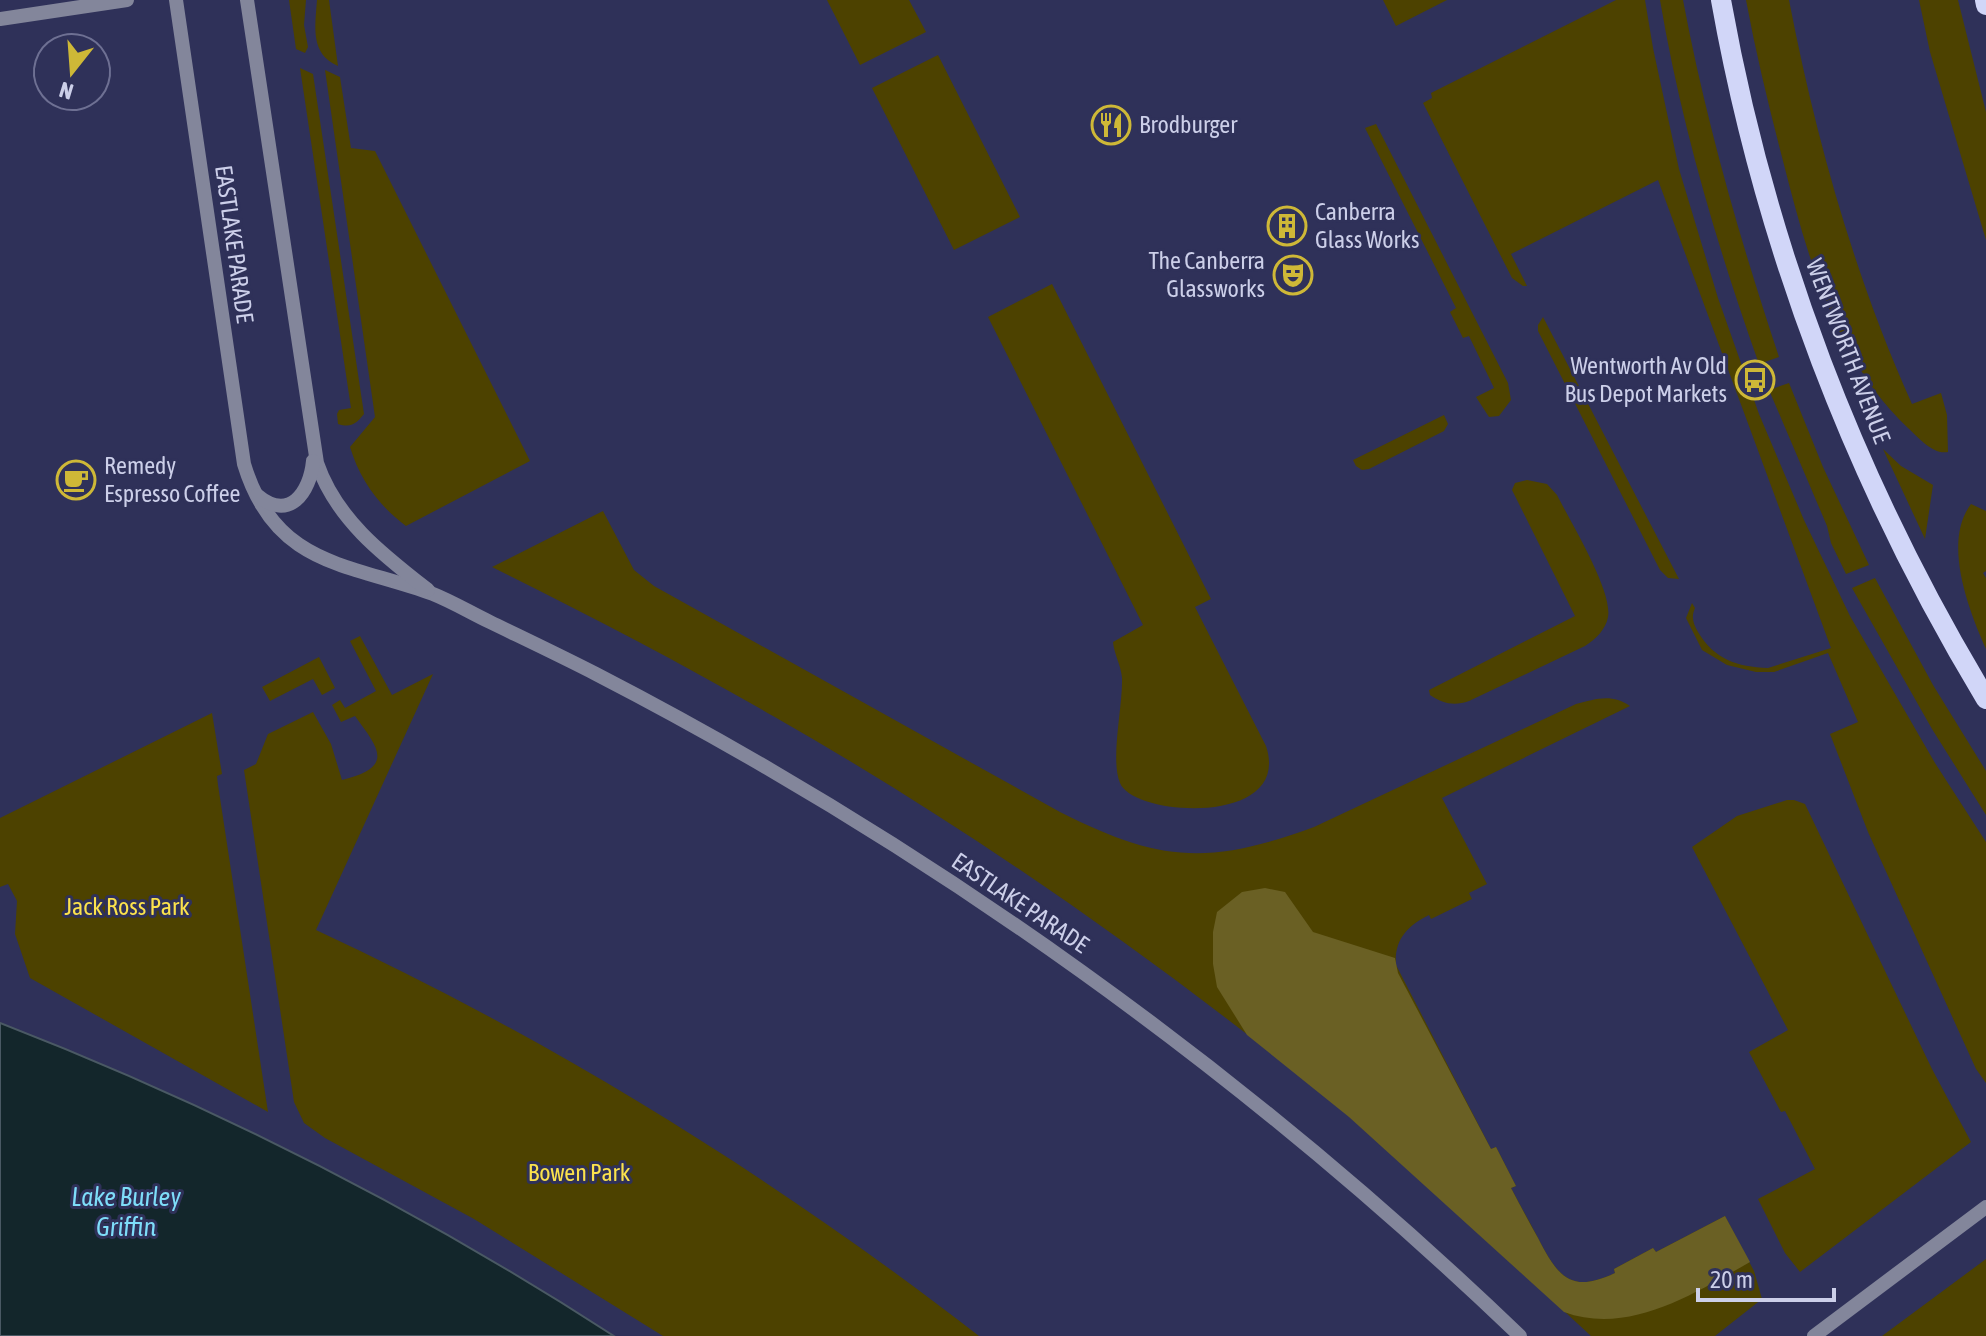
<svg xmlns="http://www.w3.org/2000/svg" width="1986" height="1336" font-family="'Asap Condensed',sans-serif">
<rect width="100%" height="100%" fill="#2f3159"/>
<g fill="#4d4200">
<path d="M289 0H306L304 25 308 47 305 53 296 49Z"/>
<path d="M317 0H329L338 66C310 54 315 27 317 0Z"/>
<path d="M827 0H909L926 32 860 65Z"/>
<path d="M1383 0H1447L1396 26Z"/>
<path d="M1616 0H1645L1653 48 1679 169 1718 298 1759 414 1804 520 1850 616 1935 763 1986 842V1083L1976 1069 1868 832 1830 734 1858 722 1828 653 1774 672H1756L1727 665 1702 650 1686 618 1692 603 1695 608C1691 617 1693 623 1698 632 1714 659 1737 667 1768 668L1831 648 1658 180 1511 254 1527 286H1523L1512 278 1423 103 1432 98 1431 93Z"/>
<path d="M1660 0H1683C1706 122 1740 240 1779 357L1759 364C1717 246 1681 124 1660 0Z"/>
<path d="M1746 0H1789C1816 139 1854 275 1912 404L1941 393 1947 415 1948 452C1933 455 1919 438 1908 428 1835 359 1807 255 1783 161 1769 107 1756 54 1746 0Z"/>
<path d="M1919 0H1958L1986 112V240L1930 52Z"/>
<path d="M938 55 1020 217 954 250 872 88Z"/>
<path d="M300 68 313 74 364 414C356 424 351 428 338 424L337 414 339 410 351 408Z"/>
<path d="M325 70 340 77 351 148 375 151 530 461 406 526C379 506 360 480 350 447L375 417Z"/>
<path d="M1376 124 1508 383 1511 400 1499 416 1489 417 1476 397 1494 388 1469 336 1463 338 1450 312 1456 308 1365 128Z"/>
<path d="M1052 284 1211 599 1195 607 1266 746C1293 827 1133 817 1120 783 1110 759 1123 706 1122 678 1121 665 1114 654 1113 642L1143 625 988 317Z"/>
<path d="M1543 317 1679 579 1668 578 1660 570 1538 331V325Z"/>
<path d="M1789 383 1823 467 1869 565 1846 574 1831 543 1827 526 1769 390Z"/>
<path d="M1444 415 1448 424 1444 431 1369 469 1362 470 1356 466 1353 460Z"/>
<path d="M1883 449 1901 466 1933 485 1925 539Z"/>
<path d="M1527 480 1547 484 1557 495C1570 521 1613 591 1608 617 1606 629 1596 639 1585 646L1469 701C1455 706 1443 704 1430 695L1429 690 1575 616 1512 490 1515 483Z"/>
<path d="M1971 504 1986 511V571L1983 573 1986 578V649C1969 611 1942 542 1971 504Z"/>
<path d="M603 511 634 570 654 586 1060 812C1159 862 1208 866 1314 827L1576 704C1595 699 1612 693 1630 706L1442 798 1487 884 1469 893 1472 899 1431 919 1429 915C1407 926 1394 940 1396 965L1491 1149 1496 1147 1516 1186 1511 1188C1520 1205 1529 1221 1538 1238 1558 1277 1571 1294 1615 1273L1614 1269 1653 1248 1656 1252 1725 1216 1754 1271 1762 1299 1715 1336H1591C1498 1250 1407 1162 1309 1083 1140 948 961 823 773 716 681 663 587 614 492 567Z"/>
<path d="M1875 578 1933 685 1986 771V815L1932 729 1852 588Z"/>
<path d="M360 636 392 695 433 674 316 930C551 1039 774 1177 979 1336H663L474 1219 325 1138 304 1123 294 1102 244 770 256 764 268 734 313 712 331 744 342 780C395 767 379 749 355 716L341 722 332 705 340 700 345 708 376 691 350 641Z"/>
<path d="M319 657 335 688 322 695 313 679 270 701 262 687Z"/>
<path d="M212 713 222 774 217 776 218 785 268 1112 30 978 15 934 17 901 8 884 0 887V818Z"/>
<path d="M1787 800H1794L1805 804 1932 1069 1971 1142 1800 1272 1785 1253 1758 1199 1815 1169 1785 1111 1781 1112 1749 1052 1788 1030 1692 847 1737 816Z"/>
<path d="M1986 1259V1336H1882Z"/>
</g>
<path fill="#6a6024" d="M1265 888 1285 892 1313 932 1395 958 1398 973 1491 1149 1496 1147 1516 1186 1511 1188C1520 1205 1529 1222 1538 1238 1558 1277 1571 1294 1615 1273L1614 1269 1653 1248 1656 1252 1725 1216 1750 1262C1695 1293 1629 1336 1564 1312L1349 1117 1247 1035 1217 987 1213 964V932L1217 912 1242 892Z"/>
<path fill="#13262b" stroke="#4a5964" stroke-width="2" d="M0 1023C214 1106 421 1211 614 1336H0Z"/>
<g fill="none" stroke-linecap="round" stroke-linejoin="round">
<g stroke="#83869b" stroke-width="14">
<path d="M176 0 244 464C275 566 347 563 433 594 453 602 471 613 490 622 525 639 561 656 596 674 933 848 1246 1073 1520 1336"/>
<path d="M247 0 317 463C336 519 383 555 428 590"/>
<path d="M0 19 127 0"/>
<path d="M257 495C289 522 310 493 313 461"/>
<path d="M1814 1336 1986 1207"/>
</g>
<g stroke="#d1d6f8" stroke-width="20">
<path d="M1721 0C1765 247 1856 484 1986 699"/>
<path d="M1985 0 1986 5"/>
</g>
</g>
<defs>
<g id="restaurant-ring" transform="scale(2)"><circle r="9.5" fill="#2f3159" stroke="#ceb837" stroke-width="1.5"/><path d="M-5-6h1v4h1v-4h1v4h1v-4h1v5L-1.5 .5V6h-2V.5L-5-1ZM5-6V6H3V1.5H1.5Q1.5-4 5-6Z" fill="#ceb837"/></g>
<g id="building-ring" transform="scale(2)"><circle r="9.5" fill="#2f3159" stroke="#ceb837" stroke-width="1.5"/><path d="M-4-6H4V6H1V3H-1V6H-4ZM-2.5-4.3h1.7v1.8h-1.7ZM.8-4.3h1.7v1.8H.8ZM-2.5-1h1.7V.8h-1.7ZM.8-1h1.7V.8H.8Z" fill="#ceb837"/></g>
<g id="theatre-ring" transform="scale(2)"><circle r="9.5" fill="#2f3159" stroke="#ceb837" stroke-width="1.5"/><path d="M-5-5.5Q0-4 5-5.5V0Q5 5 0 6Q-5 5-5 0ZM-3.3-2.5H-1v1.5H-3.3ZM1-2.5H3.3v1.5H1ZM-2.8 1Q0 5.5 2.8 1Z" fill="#ceb837"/></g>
<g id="bus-ring" transform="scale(2)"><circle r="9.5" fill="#2f3159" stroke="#ceb837" stroke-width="1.5"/><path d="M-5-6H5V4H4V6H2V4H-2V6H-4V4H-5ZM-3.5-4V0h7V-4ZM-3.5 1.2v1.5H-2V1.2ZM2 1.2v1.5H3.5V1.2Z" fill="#ceb837"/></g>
<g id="cafe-ring" transform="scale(2)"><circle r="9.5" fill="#2f3159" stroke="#ceb837" stroke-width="1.5"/><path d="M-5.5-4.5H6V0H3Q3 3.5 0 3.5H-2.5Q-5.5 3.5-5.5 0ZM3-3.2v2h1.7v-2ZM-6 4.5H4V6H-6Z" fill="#ceb837"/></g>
</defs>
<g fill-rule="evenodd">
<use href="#restaurant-ring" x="1111" y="125"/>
<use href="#building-ring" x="1287" y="226"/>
<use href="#theatre-ring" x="1293" y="275"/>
<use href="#bus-ring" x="1755" y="380"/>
<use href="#cafe-ring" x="76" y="480"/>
</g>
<g text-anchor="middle" stroke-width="6" stroke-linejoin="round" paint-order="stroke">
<g font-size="24" fill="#cccfe9" stroke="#2f3159" text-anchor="start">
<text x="1139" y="133">Brodburger</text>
<text x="1315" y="220">Canberra<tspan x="1315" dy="28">Glass Works</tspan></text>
<text x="1265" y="269" text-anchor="end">The Canberra<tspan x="1265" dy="28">Glassworks</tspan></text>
<text x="1727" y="374" text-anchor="end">Wentworth Av Old<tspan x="1727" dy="28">Bus Depot Markets</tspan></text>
<text x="104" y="474">Remedy<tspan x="104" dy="28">Espresso Coffee</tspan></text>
</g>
<g font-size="24" fill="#cccfe9" stroke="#2f3159">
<text transform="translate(234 244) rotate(82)" y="8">EASTLAKE PARADE</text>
<text transform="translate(1848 351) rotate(69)" y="8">WENTWORTH AVENUE</text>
<text transform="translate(1020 903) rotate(34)" y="8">EASTLAKE PARADE</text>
</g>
<g font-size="24" fill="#fbe24c" stroke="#2f3159">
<text x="127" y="915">Jack Ross Park</text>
<text x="579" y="1181">Bowen Park</text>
</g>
<g font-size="26" font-style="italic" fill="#7eddf9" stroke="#2f3159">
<text x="126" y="1206">Lake Burley<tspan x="126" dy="30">Griffin</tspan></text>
</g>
</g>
<g transform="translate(72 72) rotate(197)"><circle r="38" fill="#2f3159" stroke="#6e7093" stroke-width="2"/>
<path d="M0-6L14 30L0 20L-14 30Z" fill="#ceb837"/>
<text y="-12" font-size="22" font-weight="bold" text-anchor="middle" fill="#cccfe9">N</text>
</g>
<path d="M1698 1288v12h136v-12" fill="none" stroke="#cccfe9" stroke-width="4"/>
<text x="1710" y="1288" font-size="24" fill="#cccfe9" stroke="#2f3159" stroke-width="6" paint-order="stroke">20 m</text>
</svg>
